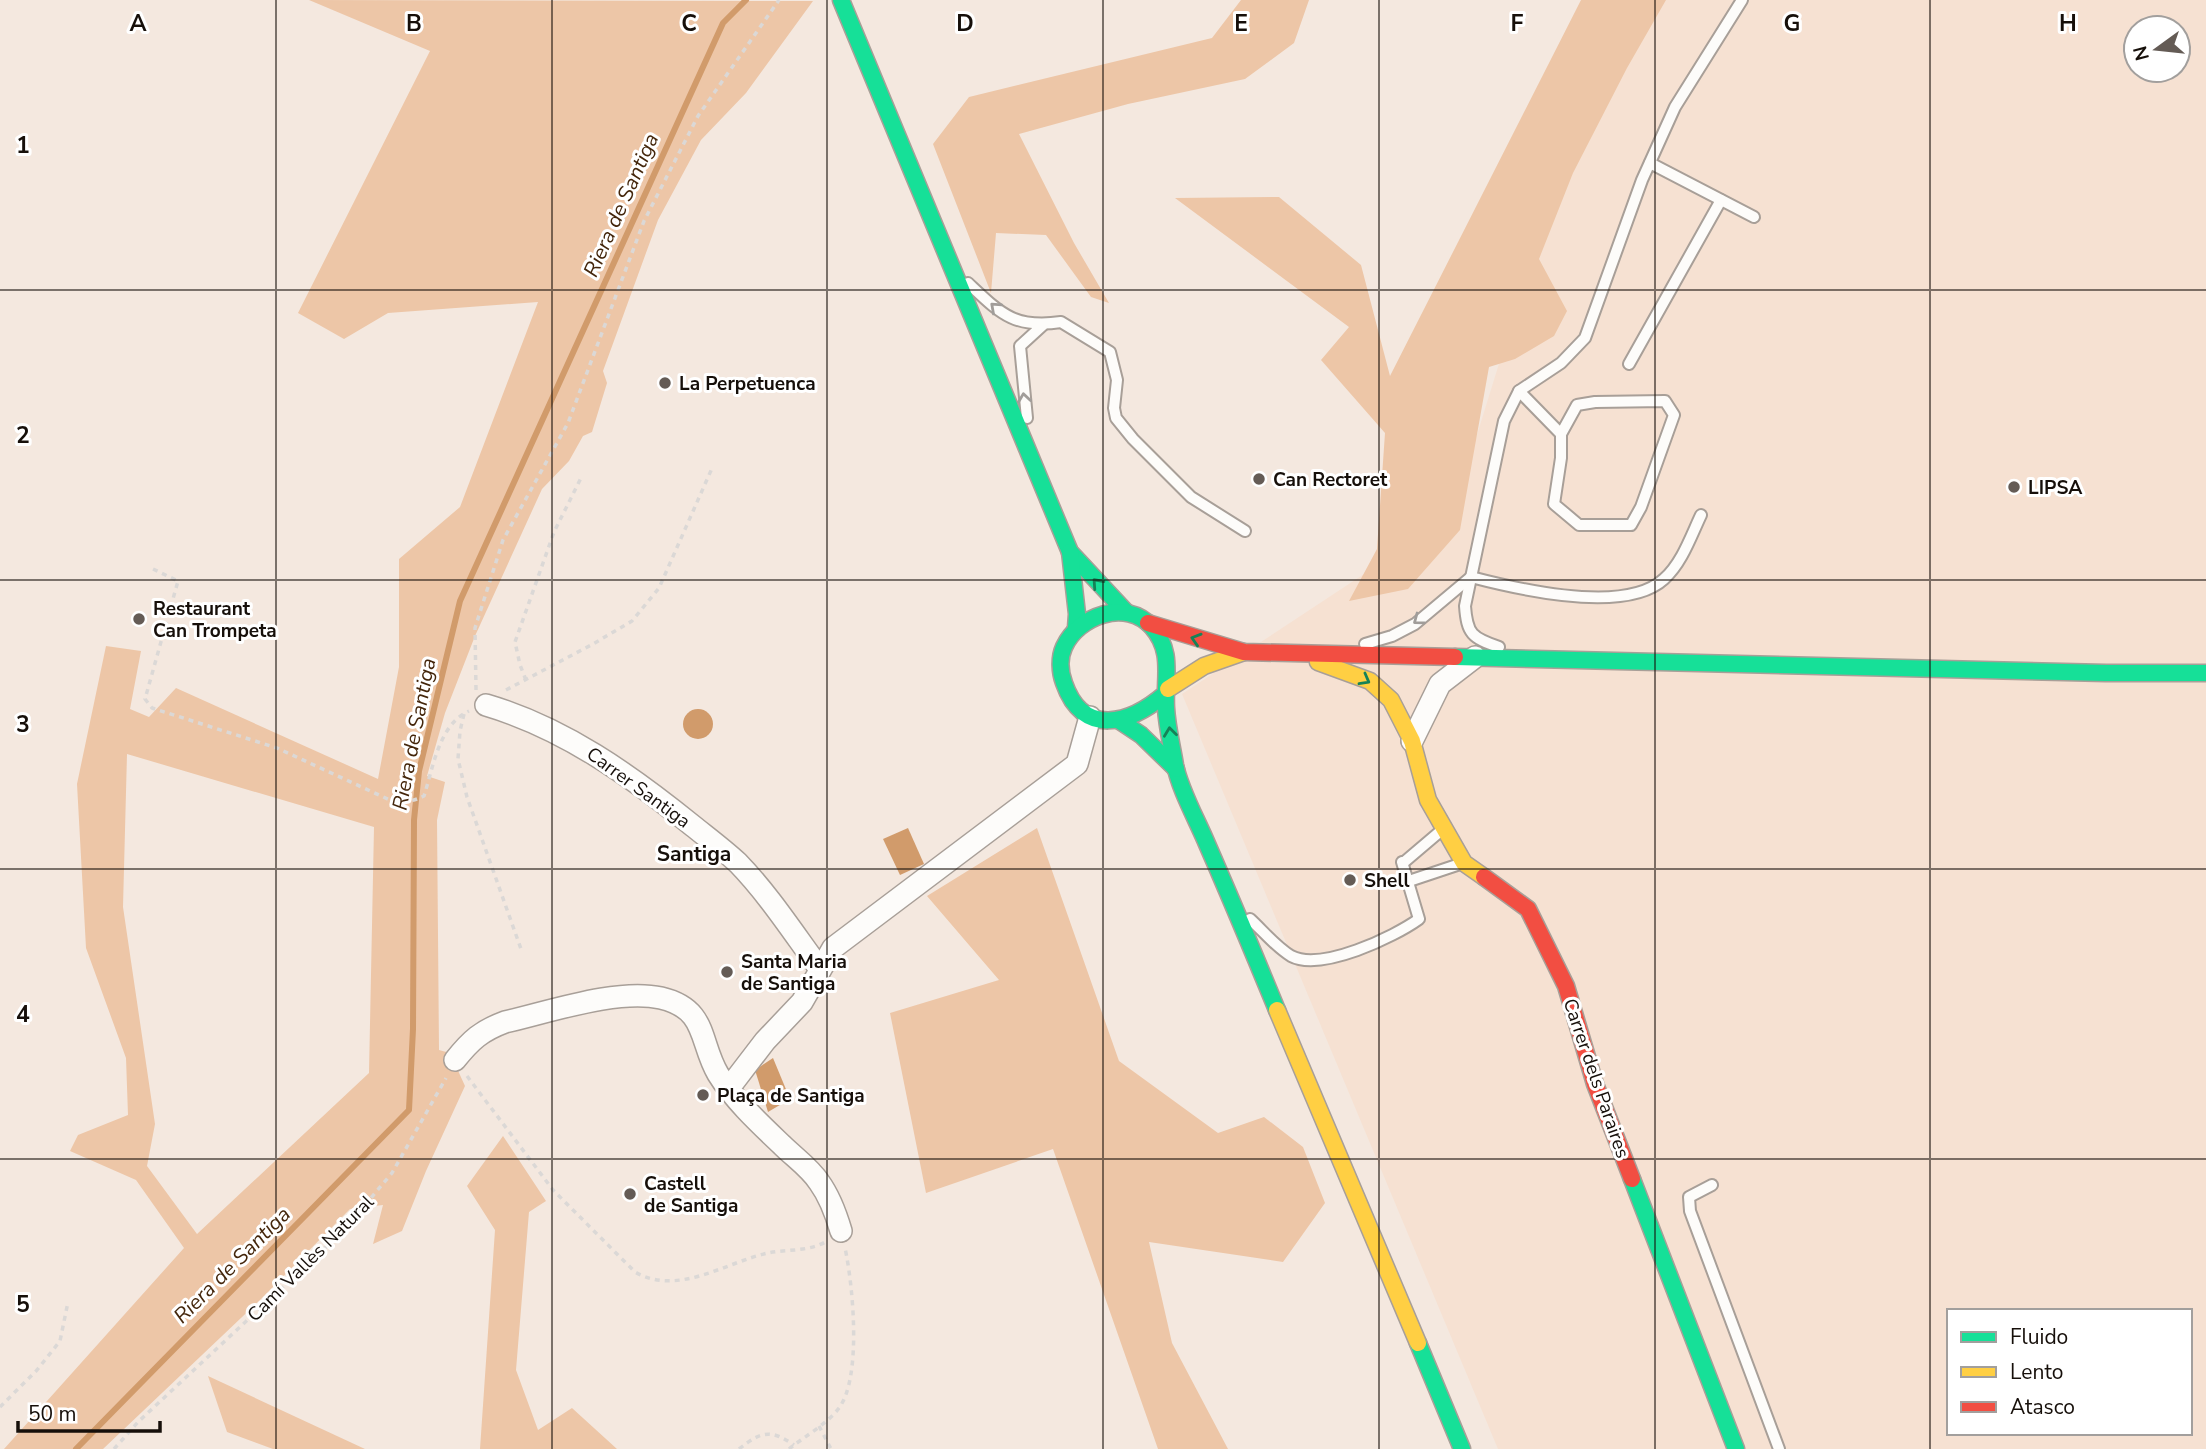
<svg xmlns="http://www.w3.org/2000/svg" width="2206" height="1449" font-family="'Nunito Sans',sans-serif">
<rect width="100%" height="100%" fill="#f4e8df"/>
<path fill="#f6e1d2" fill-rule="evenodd" d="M1660 0H2206V1449H1498L1182 694 1452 516 1555 182ZM2136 28H2178V70H2136ZM1949 1311H2190V1433H1949Z"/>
<g fill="#edc6a7" fill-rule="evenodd">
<path d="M309 0 813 1 746 93 701 140 658 220 603 371 607 383 592 432 583 436 569 461 542 489 475 636 445 713 427 776 445 782 437 820 439 1050 450 1053 465 1086 426 1171 402 1231 373 1244 383 1205 350 1209 261 1299 103 1449H4L184 1248 136 1180 70 1151 78 1135 128 1115 126 1058 86 948 77 784 106 646 141 651 130 709 149 717 176 688 378 779 399 667V559L460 507 538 302 388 313 344 339 298 313 430 51ZM127 754 374 827 369 1073 197 1234 147 1166 155 1124 123 907Z"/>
<path d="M1241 0H1309L1294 43 1245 79 1128 104 1019 134 1074 243 1109 303 1091 297 1046 235 996 233 991 293 933 144 969 97 1212 38Z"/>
<path d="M1581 0H1666L1627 68 1573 173 1539 259 1567 311 1554 336 1515 359 1489 367 1460 530 1408 589 1349 601 1377 549 1385 433 1321 360 1349 327 1175 198 1279 197 1361 265 1390 376Z"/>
<path d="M1037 828 1119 1061 1218 1133 1264 1117 1303 1147 1325 1203 1283 1262 1149 1242 1172 1343 1228 1449H1158L1053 1149 926 1193 890 1013 999 980 927 896Z"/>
<path d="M503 1136 546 1201 529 1212 516 1370 538 1430 572 1408 617 1449H480L495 1230 467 1186Z"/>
<path d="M208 1376 365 1449H273L227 1432Z"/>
</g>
<g fill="#d19b6b">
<circle cx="698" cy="724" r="15"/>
<path d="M908 828 924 864 900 875 883 839Z"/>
<path d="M773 1058 790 1099 768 1112 755 1070Z"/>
</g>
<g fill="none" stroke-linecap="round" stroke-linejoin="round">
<path stroke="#d19b6b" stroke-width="6" d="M76 1449 409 1110 413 1029 414 820 419 771 460 601 723 23 746 0"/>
<g stroke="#a89f98" stroke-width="14">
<g id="lane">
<path d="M1650 163 1754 217"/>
<path d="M968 283C1000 313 1014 329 1061 322L1110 352 1117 380 1114 408 1116 418 1133 439 1191 497 1245 531"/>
<path d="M1629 364 1721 200"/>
<path d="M1519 391 1561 434V458L1554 504 1579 525H1631L1641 507 1674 415 1665 401 1595 402 1577 405 1561 434"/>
<path d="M1027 418 1020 346 1043 325"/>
<path d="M1471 577C1517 589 1625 615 1664 579 1682 563 1691 536 1701 515"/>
<path d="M1365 644 1392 636 1415 624 1471 577"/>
<path d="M1499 647C1472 638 1467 634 1465 606L1504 421 1519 391 1561 363 1585 338 1642 180 1675 107 1742 0"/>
<path d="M1403 863 1443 829"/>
<path d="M1409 881 1463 863"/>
<path d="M1250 919C1263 931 1276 947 1291 956 1321 972 1394 937 1419 919L1402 862"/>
<path d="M1712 1185 1689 1197 1690 1211 1779 1449"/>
</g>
</g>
<g stroke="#a89f98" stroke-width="24">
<g id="street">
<path d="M486 705C564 728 630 775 693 826 708 838 724 850 738 863 769 895 794 934 820 969"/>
<path d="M1412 741 1440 684 1475 657"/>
<path d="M455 1060C471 1040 481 1031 505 1022 549 1012 618 988 661 998 708 1009 699 1042 718 1074 734 1100 760 1124 782 1145 794 1157 810 1168 819 1182 830 1197 836 1214 841 1231"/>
<path d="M729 1088 765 1041 802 1002 833 948 1077 764 1090 717"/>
</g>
</g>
<g stroke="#a89f98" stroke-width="19">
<g id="fast">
<path d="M841 0 1070 552 1126 612"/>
<path d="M1070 552 1077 614 1076 628"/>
<path d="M1455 657 2106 673H2206"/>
<path d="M1165 694C1130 724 1083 738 1064 683 1060 672 1059 658 1064 647 1078 616 1126 598 1152 627 1174 652 1164 678 1166 708 1167 727 1172 746 1175 765 1180 790 1197 820 1207 844 1231 899 1254 954 1277 1010"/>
<path d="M1120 721 1141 735 1176 769"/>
<path d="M1632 1179 1736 1449"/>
<path d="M1418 1343 1462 1449"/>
</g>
</g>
<g stroke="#a89f98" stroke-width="19">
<g id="slow">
<path d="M1318 662 1370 681 1391 700 1412 741 1428 800 1464 863 1484 877"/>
<path d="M1168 689 1204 666 1244 652"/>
<path d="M1277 1010 1418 1343"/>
</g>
</g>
<g stroke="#a89f98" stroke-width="19">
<g id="jam">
<path d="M1148 623 1244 652 1455 657"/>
<path d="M1484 877 1528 909 1566 986 1595 1084 1632 1179"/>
</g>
</g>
<g stroke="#dbd8d6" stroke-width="3.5" stroke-dasharray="5 5" stroke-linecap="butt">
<path d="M153 569 178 581 145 699 152 708 277 748 392 801C405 802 412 802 424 796 433 768 439 724 469 711"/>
<path d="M526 680 520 665 515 642 554 532 581 478"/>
<path d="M476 690 475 628 503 540 568 423 644 221 698 116 779 0"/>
<path d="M506 690 593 644 632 621 659 588 713 466"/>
<path d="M464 714 460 731 458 759 467 797 521 949"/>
<path d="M467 1076 553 1190 635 1272C678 1297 726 1262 768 1253 787 1249 809 1252 827 1241"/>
<path d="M0 1407 37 1370 60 1341 68 1302"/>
<path d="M819 1426 831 1449"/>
<path d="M114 1449 138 1422 343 1231 392 1173 446 1078"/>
<path d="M739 1449C762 1431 770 1429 794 1445"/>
<path d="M789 1449C805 1436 827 1424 839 1408 862 1377 853 1285 845 1248"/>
</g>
<use href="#lane" stroke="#fdfcfa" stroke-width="10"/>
<use href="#street" stroke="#fdfcfa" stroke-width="21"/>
<use href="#fast" stroke="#16e098" stroke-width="16"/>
<use href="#slow" stroke="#ffcf43" stroke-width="16"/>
<use href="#jam" stroke="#f24e42" stroke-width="16"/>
</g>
<defs><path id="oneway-chevron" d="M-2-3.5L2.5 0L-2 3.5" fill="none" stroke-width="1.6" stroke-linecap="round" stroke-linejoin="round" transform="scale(1.75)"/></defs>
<g stroke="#a19d9a">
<use href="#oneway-chevron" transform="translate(995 307) rotate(-138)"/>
<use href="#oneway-chevron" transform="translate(1024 398) rotate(-98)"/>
<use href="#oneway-chevron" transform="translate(1418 620) rotate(143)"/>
</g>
<g stroke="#168258">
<use href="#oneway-chevron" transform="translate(1097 583) rotate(-132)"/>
<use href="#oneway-chevron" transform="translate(1196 639) rotate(-163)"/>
<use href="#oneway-chevron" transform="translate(1365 680) rotate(29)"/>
<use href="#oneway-chevron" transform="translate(1170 732) rotate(-97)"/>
</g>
<path fill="none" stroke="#160f0a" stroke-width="2" stroke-opacity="0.55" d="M276 0V1449M552 0V1449M827 0V1449M1103 0V1449M1379 0V1449M1655 0V1449M1930 0V1449M0 290H2206M0 580H2206M0 869H2206M0 1159H2206"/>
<g fill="#645b55" stroke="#fff" stroke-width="2.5">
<circle cx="665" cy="383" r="7"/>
<circle cx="1259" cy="479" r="7"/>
<circle cx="2014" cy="487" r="7"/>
<circle cx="139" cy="619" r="7"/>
<circle cx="1350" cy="880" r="7"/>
<circle cx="727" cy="972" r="7"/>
<circle cx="703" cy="1095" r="7"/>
<circle cx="630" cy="1194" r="7"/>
</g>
<g text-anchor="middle" stroke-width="6" stroke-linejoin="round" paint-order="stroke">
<g font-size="19" font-weight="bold" fill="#160f0a" stroke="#fff" text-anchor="start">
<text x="679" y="390">La Perpetuenca</text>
<text x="1273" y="486">Can Rectoret</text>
<text x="2028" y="494">LIPSA</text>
<text x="153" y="615">Restaurant<tspan x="153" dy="22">Can Trompeta</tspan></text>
<text x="1364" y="887">Shell</text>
<text x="741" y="968">Santa Maria<tspan x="741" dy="22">de Santiga</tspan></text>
<text x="717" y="1102">Plaça de Santiga</text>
<text x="644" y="1190">Castell<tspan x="644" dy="22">de Santiga</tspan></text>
</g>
<g font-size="19" fill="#160f0a" stroke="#fff">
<text transform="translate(639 787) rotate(36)" y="7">Carrer Santiga</text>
<text transform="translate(1597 1078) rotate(71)" y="7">Carrer dels Paraires</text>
<text transform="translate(310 1258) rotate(-45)" y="7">Camí Vallès Natural</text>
</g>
<g font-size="21" font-style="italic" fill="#44260b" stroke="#fff">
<text transform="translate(621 205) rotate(-66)" y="7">Riera de Santiga</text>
<text transform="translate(414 734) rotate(-79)" y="7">Riera de Santiga</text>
<text transform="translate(232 1265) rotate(-45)" y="7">Riera de Santiga</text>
</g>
<g font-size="21" font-weight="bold" fill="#160f0a" stroke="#fff">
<text x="694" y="861">Santiga</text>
</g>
</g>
<g font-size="23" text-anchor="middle" font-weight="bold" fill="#160f0a" stroke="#fff" stroke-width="6" stroke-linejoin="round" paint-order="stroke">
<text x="138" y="31">A</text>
<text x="414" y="31">B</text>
<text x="689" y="31">C</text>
<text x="965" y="31">D</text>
<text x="1241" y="31">E</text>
<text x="1517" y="31">F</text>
<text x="1792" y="31">G</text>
<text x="2068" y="31">H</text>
<text x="23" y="153">1</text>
<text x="23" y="443">2</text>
<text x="23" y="732">3</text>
<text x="23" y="1022">4</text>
<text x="23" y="1312">5</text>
</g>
<rect x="1947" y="1309" width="245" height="126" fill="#ffffff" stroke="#a29f9d" stroke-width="2"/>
<rect x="1961" y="1332" width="35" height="10" fill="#16e098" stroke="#a29f9d" stroke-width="2"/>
<text x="2010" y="1344" font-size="21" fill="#160f0a">Fluido</text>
<rect x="1961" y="1367" width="35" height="10" fill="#ffcf43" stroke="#a29f9d" stroke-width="2"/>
<text x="2010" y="1379" font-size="21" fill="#160f0a">Lento</text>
<rect x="1961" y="1402" width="35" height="10" fill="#f24e42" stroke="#a29f9d" stroke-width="2"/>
<text x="2010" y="1414" font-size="21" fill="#160f0a">Atasco</text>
<g transform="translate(2157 49) rotate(255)"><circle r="33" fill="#ffffff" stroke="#a29f9d" stroke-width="2"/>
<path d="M0-5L12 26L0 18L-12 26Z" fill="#645b55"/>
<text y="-10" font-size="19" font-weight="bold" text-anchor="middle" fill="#160f0a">N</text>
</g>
<path d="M18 1421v10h142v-10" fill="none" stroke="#160f0a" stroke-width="3.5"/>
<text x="28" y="1421" font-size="21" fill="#160f0a" stroke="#ffffff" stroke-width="5" paint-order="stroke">50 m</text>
</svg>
